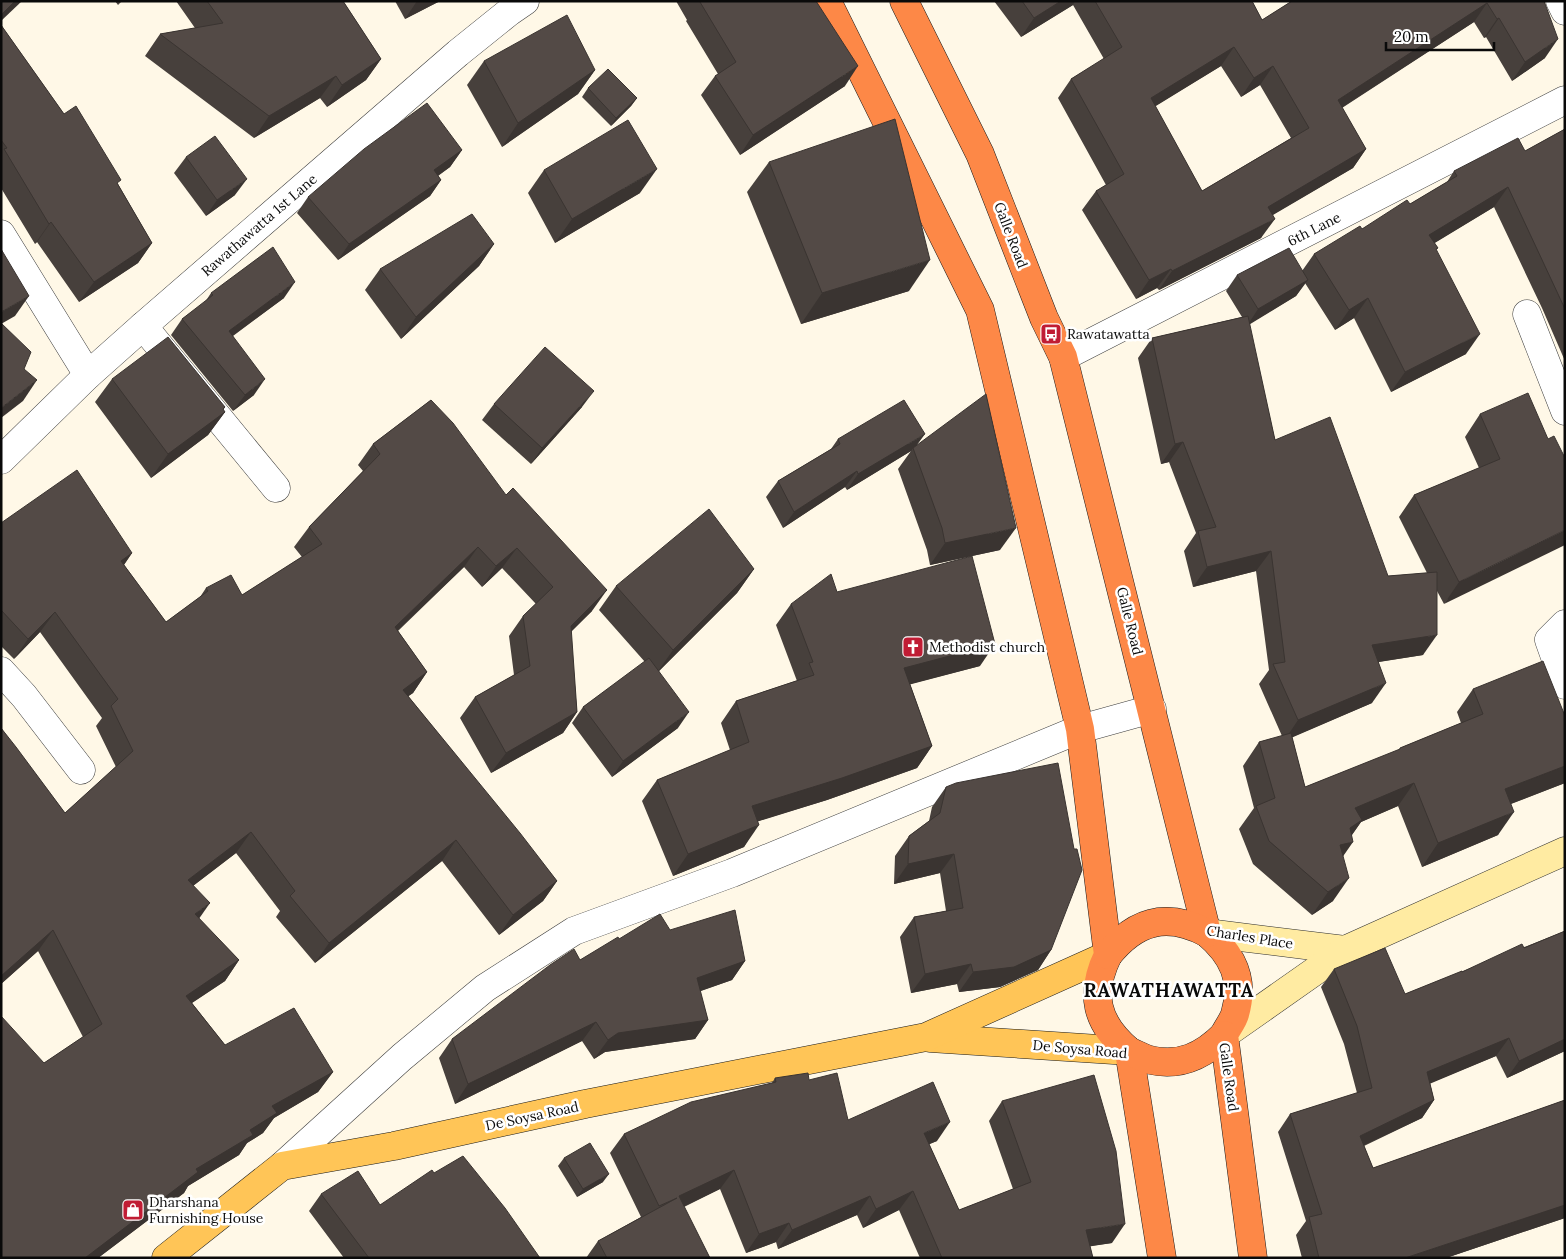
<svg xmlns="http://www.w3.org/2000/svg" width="1566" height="1259" font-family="Lora,serif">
<rect width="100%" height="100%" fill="#fff8e7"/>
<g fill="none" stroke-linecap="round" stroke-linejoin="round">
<g stroke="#3d3d3d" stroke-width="29">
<g id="street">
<path d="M1560 1 1565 11"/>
<path d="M1 234 88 375"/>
<path d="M1527 314 1565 411"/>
<path d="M143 326 276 488"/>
<path d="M1063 357 1565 100"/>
<path d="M1 460 88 375 143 326 458 53 509 12 525 1"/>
<path d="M1565 624 1549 640 1565 685"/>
<path d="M1 671 24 696 81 770"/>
<path d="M282 1166 402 1057 485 988 574 931 732 873 1080 729 1152 709"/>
</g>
</g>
<g stroke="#2c2c2c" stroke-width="29">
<g id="secondary">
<path d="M1207 933 1345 950"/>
<path d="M1224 1035 1345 950 1565 851"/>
</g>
</g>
<g stroke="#1b1b1b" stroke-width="29">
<g id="primary">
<path d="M930 1038 1129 1051"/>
<path d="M166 1258 282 1166 394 1146 585 1104 926 1037 1108 955"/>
</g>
</g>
<g stroke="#1b1b1b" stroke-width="29">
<g id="highway">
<path d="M827 1 980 310 1080 729 1108 955C1089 994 1096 1023 1129 1051L1162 1258"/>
<path d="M904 1 980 154 1044 318 1063 357 1207 933C1233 955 1245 980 1235 1014 1233 1021 1227 1028 1224 1035L1253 1258"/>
<path d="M1108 955C1136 920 1167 912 1207 933"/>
<path d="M1129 1051C1136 1054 1143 1058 1150 1060 1180 1067 1203 1056 1224 1035"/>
</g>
</g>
<use href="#street" stroke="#fff" stroke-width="28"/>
<use href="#secondary" stroke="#ffeba2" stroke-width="28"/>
<use href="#primary" stroke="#ffc557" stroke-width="28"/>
<use href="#highway" stroke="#fd8847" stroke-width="28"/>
</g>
<g fill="#47403c" fill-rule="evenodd">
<path d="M115 1H122L118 5Z"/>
<path d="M176 1H343L381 59 366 80 327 107 320 98 254 138 145 56 160 34 195 28Z"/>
<path d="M395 1H440L405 19Z"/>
<path d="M676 1H816L845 86 740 155 701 95 715 76 718 74 686 21 687 20Z"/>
<path d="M994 1H1252L1262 20 1292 1H1545V58L1512 81 1486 37 1484 38 1474 22 1342 108 1366 149 1353 168 1272 215 1261 238 1159 290 1157 288 1136 299 1082 210 1096 191 1106 185 1058 98 1071 79 1104 59 1073 5 1021 37ZM1221 66 1241 97 1260 85 1291 138 1202 191 1155 106Z"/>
<path d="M1 25 64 114 118 184 152 243 138 263 79 302 37 242 35 244 1 188Z"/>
<path d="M484 61 595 70 578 94 502 147 467 85Z"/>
<path d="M588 88 637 98 631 106 611 126 582 97Z"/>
<path d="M1565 129V361L1542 308 1494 207 1434 243 1438 248 1436 250 1466 354 1391 392 1354 318 1335 330 1305 283 1296 296 1249 324 1275 440 1388 576 1427 573 1399 517 1414 495 1479 468 1465 437 1480 414 1548 439 1565 458 1444 604 1437 591 1423 655 1379 662 1372 703 1292 737 1305 787 1399 750 1400 748 1461 723 1457 712 1473 689 1565 716V783L1511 804 1498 835 1422 867 1398 806 1361 822 1352 835 1343 856 1333 901 1312 915 1253 864 1239 829 1254 808 1243 766 1259 742 1282 736 1259 684 1269 670 1256 571 1193 587 1184 551 1196 533 1169 462 1161 464 1138 358 1152 338 1242 317 1226 291 1237 275 1302 271 1314 254 1410 204 1447 182 1454 171 1525 151Z"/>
<path d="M462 150 450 167 438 176 441 180 430 196 338 260 297 213 308 197Z"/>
<path d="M186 157 235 195 206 216 174 173Z"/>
<path d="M769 162 909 291 801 324 747 192Z"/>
<path d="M544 170 640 193 555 243 528 193Z"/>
<path d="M494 244 479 266 401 339 365 290 380 269Z"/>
<path d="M211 293 284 298 233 336 254 395 233 411 171 335 182 319 205 302Z"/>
<path d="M112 379 225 407 223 410 225 412 208 435 151 478 95 402Z"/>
<path d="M431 400 592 611 571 632 577 712 563 733 491 773 460 718 475 697 514 675 509 636 523 616 536 604 502 568 482 587 464 567 398 631 427 672 413 693 408 696 557 881 543 901 499 935 442 861 315 963 276 917 280 911 236 853 193 886 199 919 239 960 225 981 192 1003 225 1045 333 1072 318 1092 274 1118 263 1133 247 1143 239 1155 188 1186 184 1193 98 1258H1L44 1063 83 1037 38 951 1 984V728L65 813 116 767 96 726 102 718 40 632 14 659 1 646V523L132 553 124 565 166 622 200 597 206 588 242 595 302 557 294 547 309 527 363 471 358 465 373 444Z"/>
<path d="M494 404 582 407 531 464 482 420Z"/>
<path d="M838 439 917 445 1000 550 930 565 927 550 898 469 911 451 847 490 845 487 783 528 766 497 778 481 831 449Z"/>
<path d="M754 569 737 593 659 671 678 728 612 777 572 723 583 707 645 662 599 610 616 586Z"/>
<path d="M837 592 980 666 910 684 932 746 917 768 827 800 758 821 744 847 673 876 642 801 657 780 730 750 721 723 736 701 796 681H797L776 625 791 604Z"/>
<path d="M946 787 1051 950 1038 970 1000 987 959 992 957 984 911 993 900 937 914 917 946 911 940 873 894 884 895 856 909 836 929 821 932 807Z"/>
<path d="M670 930 745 961 732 980 700 991 708 1020 695 1039 605 1052 594 1059 582 1041 455 1104 439 1058 452 1039 580 960 619 939Z"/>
<path d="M1565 931V1051L1507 1078 1496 1056 1430 1083 1434 1100 1422 1118 1364 1146 1373 1168 1565 1100V1218L1446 1258H1302L1296 1235 1306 1221 1278 1132 1290 1114 1357 1093 1344 1044 1321 987 1334 969 1405 994Z"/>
<path d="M775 1078 809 1080 848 1120 937 1141 929 1144 959 1210 1013 1189 989 1121 1002 1101 1112 1243 1090 1246 1093 1258H920L899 1210 863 1228 857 1215 778 1249 776 1242 746 1253 720 1189 684 1207 710 1258H586L598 1241 641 1217 610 1153 624 1134 772 1083Z"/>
<path d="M564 1158 603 1182 577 1197 558 1166Z"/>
<path d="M434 1173 540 1258H344L309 1211 321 1194 380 1205Z"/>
</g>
<g fill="#3a3431">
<path d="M15 1H22L1 21V15Z"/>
<path d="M417 1H440L405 19Z"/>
<path d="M1061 1H1075L1073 5 1021 37 1034 18Z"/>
<path d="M1487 3 1474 22 1324 119 1338 100Z"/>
<path d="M1499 18 1486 37 1484 38 1497 19Z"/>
<path d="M1558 39 1545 58 1512 81 1525 62Z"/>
<path d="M1234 47 1221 66 1138 117 1151 98Z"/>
<path d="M381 59 366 80 327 107 342 85Z"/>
<path d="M858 66 845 86 740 155 753 135Z"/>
<path d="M1273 66 1260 85 1241 97 1254 78Z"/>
<path d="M595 70 578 94 502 147 518 123Z"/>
<path d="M336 76 320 98 254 138 269 116Z"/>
<path d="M637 98 631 106 611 126 616 118Z"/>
<path d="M1366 149 1353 168 1254 226 1268 207Z"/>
<path d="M462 150 450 167 423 186 434 170Z"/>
<path d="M657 169 640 193 555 243 572 219Z"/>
<path d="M247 179 235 195 206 216 217 200Z"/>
<path d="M441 180 430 196 338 260 349 244Z"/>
<path d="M1508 187 1494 207 1415 255 1429 235Z"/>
<path d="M1275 219 1261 238 1159 290 1172 271Z"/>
<path d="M51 222 37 242 35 244 49 224Z"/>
<path d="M152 243 138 263 79 302 94 282Z"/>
<path d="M494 244 479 266 401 339 416 317Z"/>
<path d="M930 260 909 291 801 324 822 293Z"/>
<path d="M1171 269 1157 288 1136 299 1149 280Z"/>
<path d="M1308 280 1296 296 1247 326 1258 309Z"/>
<path d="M295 282 284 298 217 347 229 331Z"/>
<path d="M29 296 15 316 1 324V312Z"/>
<path d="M1368 298 1354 318 1335 330 1349 310Z"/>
<path d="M1480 334 1466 354 1391 392 1405 372Z"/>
<path d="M265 379 254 395 233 411 245 395Z"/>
<path d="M37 380 23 401 1 418V408Z"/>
<path d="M594 391 582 407 531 464 542 448Z"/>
<path d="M225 407 219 416 225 412 208 435 151 478 168 454Z"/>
<path d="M925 434 914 449 913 448 911 451 847 490 858 474Z"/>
<path d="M1183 442 1169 462 1161 464 1175 444Z"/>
<path d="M857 471 845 487 783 528 794 512Z"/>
<path d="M1016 528 1000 550 930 565 945 543Z"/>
<path d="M1565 530V545L1444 604 1459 582Z"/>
<path d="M478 547 464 567 380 647 395 627Z"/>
<path d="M517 548 502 568 482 587 496 566Z"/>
<path d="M1271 551 1256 571 1193 587 1207 567Z"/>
<path d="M132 553 118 573 121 561Z"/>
<path d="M754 569 737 593 656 674 673 650Z"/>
<path d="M607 590 592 611 556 646 571 626Z"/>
<path d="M55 612 40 632 14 659 28 639Z"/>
<path d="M1437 635 1423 655 1358 665 1372 645Z"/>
<path d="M995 644 980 666 889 690 904 668Z"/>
<path d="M427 672 413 693 388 711 403 690Z"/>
<path d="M1386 683 1372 703 1284 741 1298 720Z"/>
<path d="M577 712 563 733 491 773 506 753Z"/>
<path d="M689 712 678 728 612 777 623 761Z"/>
<path d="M932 746 917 768 827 800 737 828 752 806Z"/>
<path d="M1565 766V783L1489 812 1505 789Z"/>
<path d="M1414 783 1398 806 1361 822 1346 843 1353 842 1337 865 1323 869 1355 808Z"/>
<path d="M1514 812 1498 835 1422 867 1438 843Z"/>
<path d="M759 825 744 847 673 876 688 854Z"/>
<path d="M251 832 236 853 173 901 188 880Z"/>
<path d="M456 840 442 861 315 963 329 943Z"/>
<path d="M954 854 940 873 894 884 908 864Z"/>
<path d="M1349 878 1333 901 1312 915 1328 892Z"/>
<path d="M557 881 543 901 499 935 513 915Z"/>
<path d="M210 903 196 923 195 914Z"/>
<path d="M53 930 38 951 1 984V976Z"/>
<path d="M1051 950 1038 970 1000 987 959 992 973 972Z"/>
<path d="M239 960 225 981 172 1016 186 996Z"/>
<path d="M745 961 732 980 684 997 697 978Z"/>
<path d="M971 964 957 984 911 993 925 974Z"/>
<path d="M708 1020 695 1039 605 1052 594 1059 608 1040 618 1033Z"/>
<path d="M596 1022 582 1041 455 1104 468 1084Z"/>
<path d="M1509 1038 1496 1056 1415 1090 1427 1072Z"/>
<path d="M1565 1039V1051L1507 1078 1519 1061Z"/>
<path d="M333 1072 318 1092 274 1118 263 1133 247 1143 239 1155 188 1186 184 1193 98 1258H85L196 1169 250 1130 272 1106Z"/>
<path d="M1434 1100 1422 1118 1347 1153 1360 1136Z"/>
<path d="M950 1122 937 1141 911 1152 924 1133Z"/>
<path d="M734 1170 720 1189 666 1215 679 1196Z"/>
<path d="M609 1174 603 1182 577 1197 583 1189Z"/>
<path d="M913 1191 899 1210 863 1228 876 1209Z"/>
<path d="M870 1196 857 1215 778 1249 792 1230Z"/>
<path d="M1565 1205V1218L1446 1258H1405Z"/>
<path d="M789 1223 776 1242 746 1253 759 1234Z"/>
<path d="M1125 1224 1112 1243 1073 1249 1086 1230Z"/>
</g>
<g fill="#534a46" stroke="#3a3431" fill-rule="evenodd">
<path d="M1 1H15L1 15Z"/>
<path d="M207 1H343L381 59 342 85 336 76 269 116 160 34 223 23Z"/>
<path d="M701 1H816L858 66 753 135 715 76 736 62 700 2Z"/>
<path d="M1022 1H1061L1034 18Z"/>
<path d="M1095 1H1252L1262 20 1292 1H1544L1558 39 1525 62 1499 18 1497 19 1487 3 1338 100 1366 149 1268 207 1275 219 1172 271 1171 269 1149 280 1096 191 1124 174 1071 79 1122 47ZM1234 47 1254 78 1273 66 1309 128 1202 191 1151 98Z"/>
<path d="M567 15 595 70 518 123 484 61Z"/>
<path d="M1 25 64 114 76 106 121 180 117 183 152 243 94 282 51 222 49 224 4 149 7 148 1 140Z"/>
<path d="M608 69 637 98 616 118 588 88Z"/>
<path d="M427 103 462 150 434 170 441 180 349 244 308 197 364 149Z"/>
<path d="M895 119 930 260 822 293 769 162Z"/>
<path d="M628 120 657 169 572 219 544 170Z"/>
<path d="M1565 129V309L1508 187 1429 235 1438 248 1436 249 1480 334 1405 372 1368 298 1349 310 1314 254 1360 226 1362 229 1407 200 1410 204 1457 176 1454 171 1518 138 1525 151Z"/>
<path d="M215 136 247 179 217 200 186 157Z"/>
<path d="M472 214 494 244 416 317 380 269Z"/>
<path d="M273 247 295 282 229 331 265 379 245 395 182 319 213 295 211 293Z"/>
<path d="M1289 248 1308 280 1258 309 1237 275Z"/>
<path d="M1 249 29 296 1 312Z"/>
<path d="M1248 316 1275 440 1330 417 1388 576 1437 572V635L1372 645 1386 683 1298 720 1273 664 1285 662 1271 551 1207 567 1198 531 1216 527 1183 442 1175 444 1152 338Z"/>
<path d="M1 323 31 352 24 369 37 380 1 408Z"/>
<path d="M168 337 225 407 223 409 225 412 168 454 112 379Z"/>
<path d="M545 347 594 391 542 448 494 404Z"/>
<path d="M1528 393 1548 439 1554 436 1565 458V530L1459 582 1414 495 1500 459 1480 414Z"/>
<path d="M986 394 1016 528 945 543 942 528 913 448Z"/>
<path d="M431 400 453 423 506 495 513 488 607 590 571 626 577 712 506 753 475 697 530 666 523 616 553 587 517 548 496 566 478 547 395 627 427 672 403 690 520 833 557 881 513 915 456 840 329 943 290 896 295 891 251 832 188 880 210 903 195 914 239 960 186 996 225 1045 294 1008 333 1072 272 1106 277 1113 250 1130 253 1135 196 1169 198 1172 85 1258H1V1016L44 1063 102 1024 53 930 1 976V728L16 747 65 813 133 751 111 706 118 699 55 612 28 639 1 610V523L77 470 132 553 121 561 166 622 208 591 206 588 231 575 242 595 322 544 309 527 380 454 373 444Z"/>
<path d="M904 400 925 434 858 474 857 471 794 512 778 481 840 444 838 439Z"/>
<path d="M709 509 754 569 673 650 616 586Z"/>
<path d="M972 556 995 644 904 668 932 746 842 778 752 806 759 825 688 854 657 780 749 742 736 701 814 675 809 663 813 662 791 604 831 574 837 592Z"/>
<path d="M649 658 689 712 623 761 583 707Z"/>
<path d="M1543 661 1565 716V766L1505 789 1514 812 1438 843 1414 783 1355 808 1362 820 1350 828 1353 842 1340 845 1349 878 1328 892 1269 841 1256 806 1275 798 1259 742 1291 733 1305 787 1400 749V748L1483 714 1473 689Z"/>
<path d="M1058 763 1074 849H1077L1082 870 1051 950 1014 967 973 972 971 964 925 974 914 917 963 908 954 854 908 864 909 836 940 813 946 787 956 783Z"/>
<path d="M735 910 745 961 697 978 708 1020 618 1033 608 1040 596 1022 468 1084 452 1039 550 965 574 949 580 960 618 937 619 939 660 914 670 930Z"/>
<path d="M1565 931V1039L1519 1061 1509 1038 1427 1072 1434 1100 1360 1136 1373 1168 1565 1100V1205L1405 1258H1319L1309 1217 1322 1214 1290 1114 1372 1088 1357 1026 1334 969 1385 948 1405 994 1462 971V972L1522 944 1524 948Z"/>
<path d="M808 1073 809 1080 837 1073 848 1120 933 1082 950 1122 924 1133 959 1210 1031 1182 1002 1101 1094 1075 1116 1151 1125 1224 1086 1230 1093 1258H942L913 1191 876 1209 870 1196 792 1230 789 1223 759 1234 734 1170 679 1196 710 1258H607L598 1241 677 1198 659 1206 624 1134 691 1102 776 1082 775 1078Z"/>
<path d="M590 1143 609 1174 583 1189 564 1158Z"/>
<path d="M463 1156 505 1208 540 1258H369L321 1194 358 1171 380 1205 432 1170 434 1173Z"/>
</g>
<defs>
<g id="bus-square" transform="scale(1.125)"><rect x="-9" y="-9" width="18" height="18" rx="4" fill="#c01c34" stroke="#fff"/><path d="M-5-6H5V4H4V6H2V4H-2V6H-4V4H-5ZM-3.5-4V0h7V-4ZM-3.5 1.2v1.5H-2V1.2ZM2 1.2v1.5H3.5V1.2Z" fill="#fff"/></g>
<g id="church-square" transform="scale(1.125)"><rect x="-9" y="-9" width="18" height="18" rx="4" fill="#c01c34" stroke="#fff"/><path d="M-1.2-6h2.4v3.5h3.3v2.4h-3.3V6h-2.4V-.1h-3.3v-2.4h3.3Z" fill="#fff"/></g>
<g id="shop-square" transform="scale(1.125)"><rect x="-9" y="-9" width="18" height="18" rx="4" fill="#c01c34" stroke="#fff"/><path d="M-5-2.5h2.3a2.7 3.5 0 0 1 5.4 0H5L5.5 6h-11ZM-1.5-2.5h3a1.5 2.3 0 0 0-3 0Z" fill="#fff"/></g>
</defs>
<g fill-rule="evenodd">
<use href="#bus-square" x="1051" y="334"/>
<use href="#church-square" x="913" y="647"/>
<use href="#shop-square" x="133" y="1210"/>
</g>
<g text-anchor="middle" stroke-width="5" stroke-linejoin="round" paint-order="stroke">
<g font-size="14" fill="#0a0a0a" stroke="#fff">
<text transform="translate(259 225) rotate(-41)" y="5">Rawathawatta 1st Lane</text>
<text transform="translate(1314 229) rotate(-27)" y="5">6th Lane</text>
<text transform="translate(1011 235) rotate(69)" y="5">Galle Road</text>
<text transform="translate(1130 621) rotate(76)" y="5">Galle Road</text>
<text transform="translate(1250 937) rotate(9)" y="5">Charles Place</text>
<text transform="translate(1080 1049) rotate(5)" y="5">De Soysa Road</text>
<text transform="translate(1229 1077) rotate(82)" y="5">Galle Road</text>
<text transform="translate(532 1116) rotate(-12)" y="5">De Soysa Road</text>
</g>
<g font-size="14" fill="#0a0a0a" stroke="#fff" text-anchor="start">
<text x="1067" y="339">Rawatawatta</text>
<text x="929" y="652">Methodist church</text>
<text x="149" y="1207">Dharshana<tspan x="149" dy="16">Furnishing House</tspan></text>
</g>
<g font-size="19" font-weight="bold" letter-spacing="1" fill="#0a0a0a" stroke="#fff">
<text x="1169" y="997">RAWATHAWATTA</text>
</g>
</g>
<rect width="1566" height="1259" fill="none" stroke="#0a0a0a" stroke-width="5"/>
<path d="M1386 42v8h108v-8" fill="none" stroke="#0a0a0a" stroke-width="2.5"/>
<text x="1394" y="42" font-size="15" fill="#0a0a0a" stroke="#ffffff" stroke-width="4" paint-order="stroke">20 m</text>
</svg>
